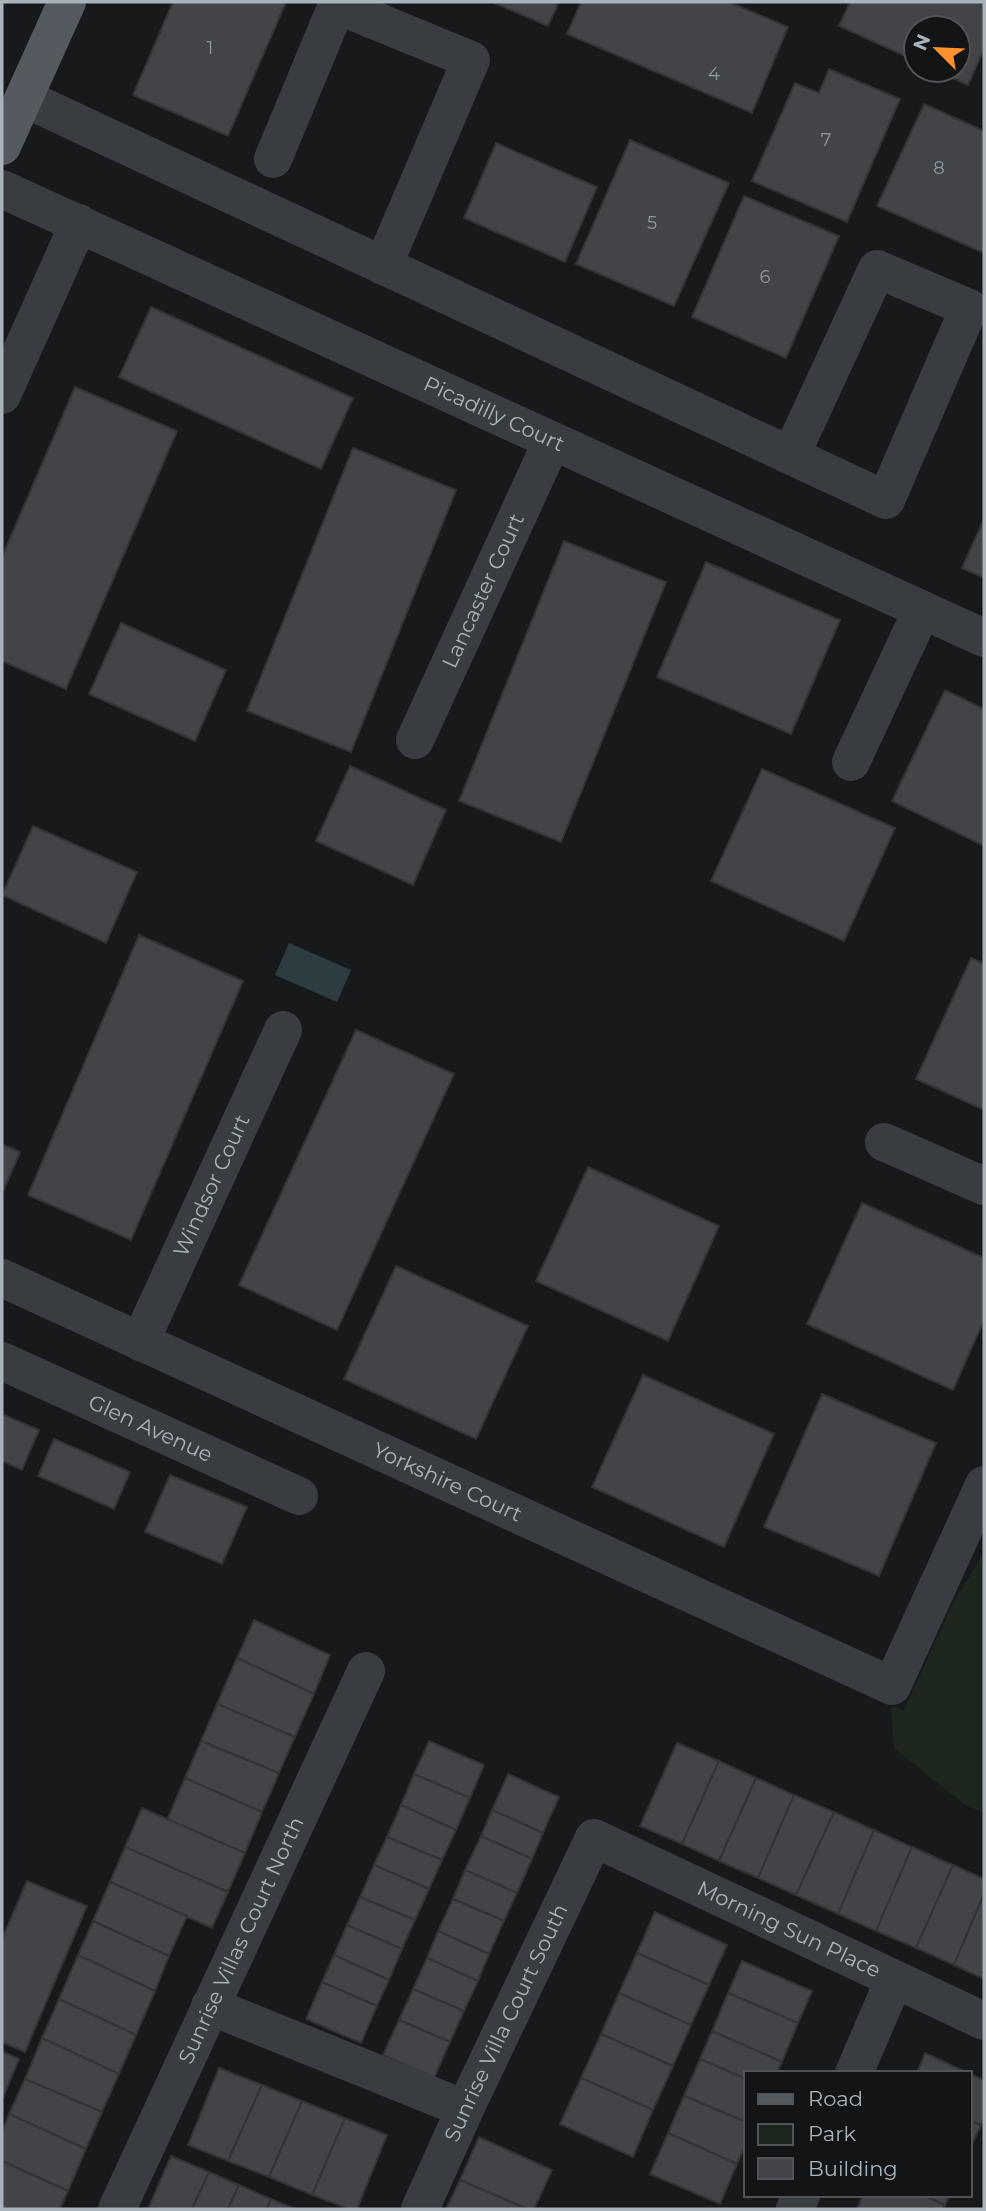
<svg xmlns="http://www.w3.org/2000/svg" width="986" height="2211" font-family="Montserrat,sans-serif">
<rect width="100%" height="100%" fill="#18191b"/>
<path fill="#1e271e" d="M984 1548V1813L964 1804 894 1748 891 1706 904 1710 952 1605 980 1559Z"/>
<path fill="#2d3c41" d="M289 943 351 970 337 1002 275 975Z"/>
<g fill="#424448" stroke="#323337" stroke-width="2">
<path d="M173 2H286L228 136 133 95Z"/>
<path d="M492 2H559L548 26Z"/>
<path d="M581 2H729L788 27 752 113 567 34Z"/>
<path d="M850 2H984V49L968 85 934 70H958V28H916V61L839 26Z"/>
<path d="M829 69 900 99 847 222 752 181 795 83 819 93Z"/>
<path d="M924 104 984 131V253L877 206Z"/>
<path d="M630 140 729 183 674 306 576 264Z"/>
<path d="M496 143 597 187 565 262 464 218Z"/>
<path d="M744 196 839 236 786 358 692 317Z"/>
<path d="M151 307 353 398 321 469 119 377Z"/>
<path d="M75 387 177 431 66 689 2 661V557Z"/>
<path d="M353 448 456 490 351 752 247 711Z"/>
<path d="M984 519V578L962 568Z"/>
<path d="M564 541 666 582 561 842 459 801Z"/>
<path d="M706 562 840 620 791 734 657 677Z"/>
<path d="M121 623 226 670 195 741 89 694Z"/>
<path d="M945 690 984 709V846L892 801Z"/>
<path d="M350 766 446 810 413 885 316 841Z"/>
<path d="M762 769 895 828 844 941 711 881Z"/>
<path d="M33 826 137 872 106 943 2 895Z"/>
<path d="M139 935 243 981 131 1240 28 1195Z"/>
<path d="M971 958 984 964V1110L916 1079Z"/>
<path d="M356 1030 454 1074 337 1330 239 1285Z"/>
<path d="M2 1144 20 1152 2 1194Z"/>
<path d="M588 1167 719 1226 668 1341 536 1281Z"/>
<path d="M862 1203 984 1258V1320L953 1390 807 1324Z"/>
<path d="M396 1266 528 1326 476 1439 344 1379Z"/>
<path d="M643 1375 774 1434 724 1547 592 1487Z"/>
<path d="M822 1394 936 1443 879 1576 764 1527Z"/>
<path d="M2 1414 39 1430 22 1470 2 1461Z"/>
<path d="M54 1439 130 1472 114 1509 38 1476Z"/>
<path d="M170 1475 247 1507 222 1564 145 1532Z"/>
<path d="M254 1620 330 1655 314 1694 237 1658Z"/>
<path d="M237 1658 314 1694 295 1737 217 1704Z"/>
<path d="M217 1704 295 1737 279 1773 201 1741Z"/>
<path d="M201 1741 279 1773 262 1812 185 1778Z"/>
<path d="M429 1741 484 1765 470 1798 414 1774Z"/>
<path d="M677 1743 719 1761 682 1844 640 1826Z"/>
<path d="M719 1761 756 1778 719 1861 682 1844Z"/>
<path d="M414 1774 470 1798 456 1830 401 1805Z"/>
<path d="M508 1774 559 1797 543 1833 492 1810Z"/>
<path d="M185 1778 262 1812 245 1853 167 1820Z"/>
<path d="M756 1778 794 1795 758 1878 719 1861Z"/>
<path d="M794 1795 834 1812 796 1895 758 1878Z"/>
<path d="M401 1805 456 1830 442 1860 387 1837Z"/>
<path d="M142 1808 245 1853 228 1892 125 1847Z"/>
<path d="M492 1810 543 1833 532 1859 481 1836Z"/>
<path d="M834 1812 874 1830 838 1914 796 1895Z"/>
<path d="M874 1830 912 1847 876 1931 838 1914Z"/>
<path d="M481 1836 532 1859 517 1893 465 1870Z"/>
<path d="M387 1837 442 1860 429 1889 374 1865Z"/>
<path d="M125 1847 228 1892 212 1928 110 1882Z"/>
<path d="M912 1847 953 1865 916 1948 876 1931Z"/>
<path d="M374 1865 429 1889 415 1920 360 1897Z"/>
<path d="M953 1865 984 1879V1894L954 1965 916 1948Z"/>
<path d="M465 1870 517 1893 504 1921 453 1899Z"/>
<path d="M27 1881 87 1906 25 2052 2 2042V1939Z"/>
<path d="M110 1882 187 1916 169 1956 93 1921Z"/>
<path d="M984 1894V1979L954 1965Z"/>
<path d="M360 1897 415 1920 402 1949 347 1925Z"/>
<path d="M453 1899 504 1921 489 1954 438 1931Z"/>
<path d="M655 1912 727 1945 709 1985 637 1953Z"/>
<path d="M93 1921 169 1956 155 1991 78 1955Z"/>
<path d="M347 1925 402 1949 389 1980 334 1955Z"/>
<path d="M438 1931 489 1954 478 1981 427 1958Z"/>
<path d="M637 1953 709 1985 691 2025 619 1993Z"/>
<path d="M78 1955 155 1991 136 2035 59 1999Z"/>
<path d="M334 1955 389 1980 377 2006 322 1982Z"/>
<path d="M427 1958 478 1981 464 2011 413 1989Z"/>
<path d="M742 1961 812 1991 798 2023 728 1993Z"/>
<path d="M322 1982 377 2006 361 2043 306 2019Z"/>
<path d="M413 1989 464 2011 450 2042 399 2020Z"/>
<path d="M619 1993 691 2025 673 2066 601 2034Z"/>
<path d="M728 1993 798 2023 782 2062 712 2031Z"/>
<path d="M59 1999 136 2035 119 2074 42 2038Z"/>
<path d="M399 2020 450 2042 434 2078 383 2055Z"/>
<path d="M712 2031 782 2062 777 2073H746V2079L700 2059Z"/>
<path d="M601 2034 673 2066 653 2110 581 2078Z"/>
<path d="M42 2038 119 2074 102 2112 25 2079Z"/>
<path d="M2 2051 19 2059 2 2100Z"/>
<path d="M925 2053 968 2073H917Z"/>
<path d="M700 2059 746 2079V2122L684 2096Z"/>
<path d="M219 2068 262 2085 228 2161 188 2145Z"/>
<path d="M970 2074 984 2080V2118L981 2125 970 2121Z"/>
<path d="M581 2078 653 2110 633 2157 560 2124Z"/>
<path d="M25 2079 102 2112 86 2149 9 2114Z"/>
<path d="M262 2085 302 2101 269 2177 228 2161Z"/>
<path d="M684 2096 746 2122V2143L737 2164 668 2133Z"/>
<path d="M302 2101 345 2118 312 2195 269 2177Z"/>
<path d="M9 2114 86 2149 68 2191 2 2161V2132Z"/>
<path d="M345 2118 387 2135 357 2209H349L312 2195Z"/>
<path d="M970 2121 981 2125 970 2149Z"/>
<path d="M668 2133 737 2164 720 2204 650 2174Z"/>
<path d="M479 2137 552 2170 534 2209H527L460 2180Z"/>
<path d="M171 2156 209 2172 192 2209H148Z"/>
<path d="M2 2161 68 2191 60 2209H2Z"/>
<path d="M209 2172 239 2185 228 2209H192Z"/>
<path d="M460 2180 527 2209H446Z"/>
<path d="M239 2185 271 2199 267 2209H228Z"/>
<path d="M863 2195H923L945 2205 943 2209H857Z"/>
<path d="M923 2195H950L945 2205Z"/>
<path d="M271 2199 288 2206 295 2209H267Z"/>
</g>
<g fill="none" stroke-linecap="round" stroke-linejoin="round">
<g stroke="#393c40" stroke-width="38">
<path d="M24 98 886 500 969 308 877 269 791 455"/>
<path d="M273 159 337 5 471 60 383 266"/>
<path id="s1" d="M2 189 984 638"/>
<path d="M2 395 79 223"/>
<path id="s2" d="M415 740 552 441"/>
<path d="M851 762 922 610"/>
<path d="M884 1142 984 1186"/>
<path id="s3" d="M2 1278 892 1686 984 1485"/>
<path id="s4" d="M140 1342 283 1030"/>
<path id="s5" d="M2 1361 299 1496"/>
<path d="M210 2006 465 2109"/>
<path d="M854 2073 894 1980"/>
<path id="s6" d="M117 2209 366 1671"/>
<path id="s7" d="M420 2209 465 2109 594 1838 984 2021"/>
<path d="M795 2209 801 2195"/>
</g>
<path stroke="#555960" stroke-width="38" d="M2 146 67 2"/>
</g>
<g text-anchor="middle" stroke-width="7" stroke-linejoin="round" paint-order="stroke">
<g font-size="18" fill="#8f979f">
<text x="210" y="54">1</text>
<text x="714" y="80">4</text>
<text x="826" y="146">7</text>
<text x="939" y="174">8</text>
<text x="652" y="229">5</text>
<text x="765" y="283">6</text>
</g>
<g font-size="21" fill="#a9b3bc" stroke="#131416">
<text dy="7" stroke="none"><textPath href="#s1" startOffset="541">Picadilly Court</textPath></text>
<text dy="7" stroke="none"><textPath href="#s2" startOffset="164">Lancaster Court</textPath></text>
<text dy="7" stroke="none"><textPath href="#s4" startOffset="172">Windsor Court</textPath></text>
<text dy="7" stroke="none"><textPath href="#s5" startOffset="163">Glen Avenue</textPath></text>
<text dy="7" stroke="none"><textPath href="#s3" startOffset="490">Yorkshire Court</textPath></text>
<text dy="7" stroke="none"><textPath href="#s7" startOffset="625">Morning Sun Place</textPath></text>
<text dy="7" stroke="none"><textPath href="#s6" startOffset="296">Sunrise Villas Court North</textPath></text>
<text dy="7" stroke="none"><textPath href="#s7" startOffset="205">Sunrise Villa Court South</textPath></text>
</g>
</g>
<rect width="986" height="2211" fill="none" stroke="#a9b3bc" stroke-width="7"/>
<rect x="744" y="2071" width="228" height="126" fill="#131416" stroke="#4f5458" stroke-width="2"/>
<rect x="758" y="2094" width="35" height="10" fill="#555960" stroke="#4f5458" stroke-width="2"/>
<text x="808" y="2106" font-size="21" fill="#a9b3bc">Road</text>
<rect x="758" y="2124" width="35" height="21" fill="#1e271e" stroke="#4f5458" stroke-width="2"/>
<text x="808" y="2141" font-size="21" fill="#a9b3bc">Park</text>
<rect x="758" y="2158" width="35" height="21" fill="#424448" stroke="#4f5458" stroke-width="2"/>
<text x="808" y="2176" font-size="21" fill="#a9b3bc">Building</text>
<g transform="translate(937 49) rotate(294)"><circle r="33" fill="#131416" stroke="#4f5458" stroke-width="2"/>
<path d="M0-5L12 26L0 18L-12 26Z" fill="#ff912c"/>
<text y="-10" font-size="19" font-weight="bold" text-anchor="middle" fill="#a9b3bc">N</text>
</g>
</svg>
